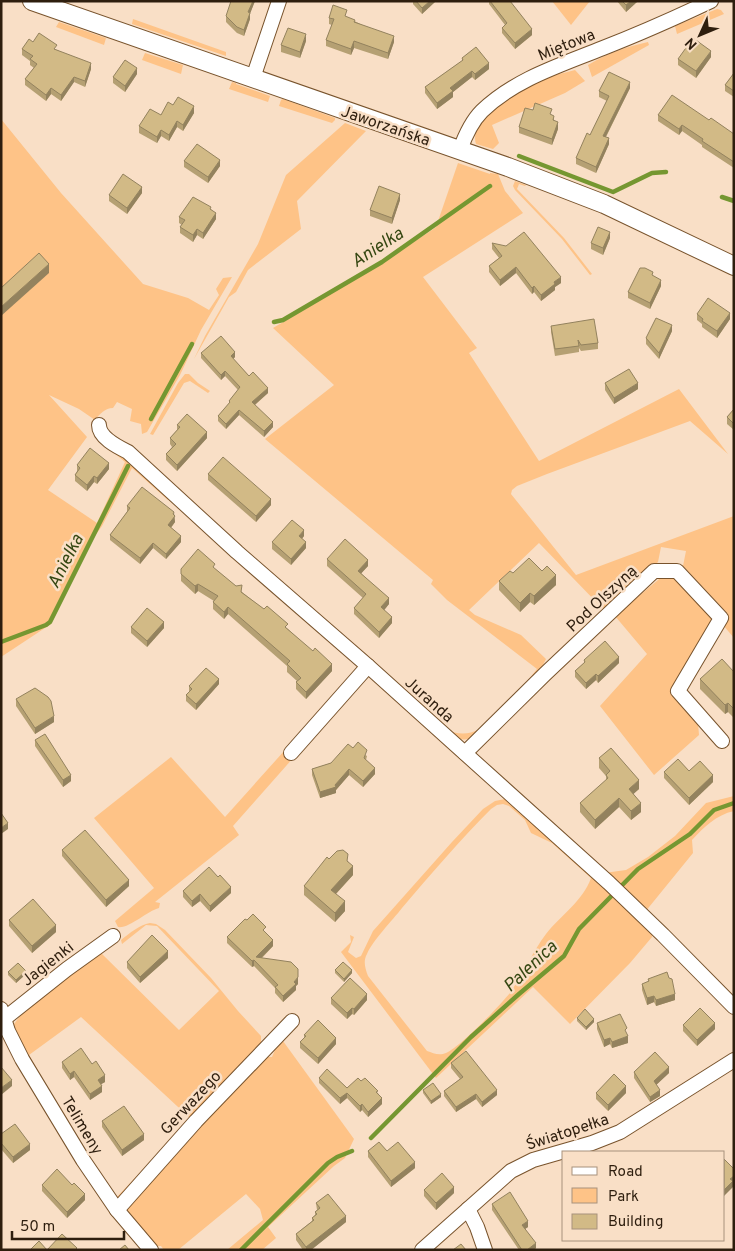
<svg xmlns="http://www.w3.org/2000/svg" width="735" height="1251" font-family="Overpass,sans-serif">
<rect width="100%" height="100%" fill="#f9dfc6"/>
<g fill="#fec387" fill-rule="evenodd">
<path d="M552 1H590L571 25Z"/>
<path d="M717 9 721 10 724 14 677 34 675 26Z"/>
<path d="M133 19 226 52V56L132 24Z"/>
<path d="M59 22 106 38 104 45 56 27Z"/>
<path d="M648 42 649 45 592 77 588 65C608 53 626 47 648 42Z"/>
<path d="M145 53 183 65 181 74 142 60Z"/>
<path d="M575 70 585 81 565 93 492 125 499 143 493 149 476 144C467 118 524 85 545 78 555 74 565 73 575 70Z"/>
<path d="M232 82 236 83V84L270 96 268 102 229 89Z"/>
<path d="M283 99 335 118V120L332 123 279 106 281 100Z"/>
<path d="M1 119 61 193 143 284 188 298 209 310 219 295 216 289 223 278 232 277 201 330 180 375 147 432 142 434 141 424 130 421 132 409 117 402 113 408C105 408 100 414 95 420L79 409 49 395 87 437 48 490 97 523 125 462 101 442 126 459 168 497V500L132 468 102 526 92 540 51 624 1 657Z"/>
<path d="M345 123 366 131 297 201 301 229 248 270 236 292 229 297 194 359 205 336 258 244 286 175Z"/>
<path d="M458 163 490 174V173L498 174 505 191 523 213 423 277 477 348 469 353 539 461 679 389 728 454 690 421 547 474 517 486 512 490 511 494 576 575 734 516V638L723 625 728 614 683 566 686 551 661 547 658 562 603 609 539 543 469 610 475 615 521 635 546 659 540 671 473 738C459 742 454 737 443 729 457 734 466 736 480 729L525 684 537 669 447 600 431 584 433 580 265 439 334 385 273 328 364 274 432 230 436 227Z"/>
<path d="M515 181 526 185 525 186 519 184 517 189 564 238 592 274 590 275 562 239 515 190 513 186Z"/>
<path d="M185 374H189L198 383 210 391 208 393 190 381 184 383 153 435 150 434 178 383Z"/>
<path d="M664 575 676 576 712 614V619L671 689 673 694 698 723 699 735 654 775 600 706 647 654 615 616Z"/>
<path d="M285 750 294 757 233 826 239 835 155 902 160 903 159 908C147 911 129 929 118 927L115 921 154 888 94 818 171 757 225 817Z"/>
<path d="M734 796V811C716 815 704 827 692 840L693 853 645 912 604 873 626 870 648 857 675 836 706 803Z"/>
<path d="M505 799 515 805 652 933V937L630 963 570 1024 533 987 436 1078 341 952 351 942 350 935 354 937 348 952 356 958 361 956 373 931 452 842 483 809 495 801ZM503 804 509 806 525 820 531 833 552 843 591 878C583 901 561 915 546 934 533 951 524 972 512 990 503 1003 459 1048 446 1053 439 1056 433 1053 427 1051L368 976C365 968 363 961 367 954 373 940 392 921 402 908 431 874 460 840 491 809L497 805Z"/>
<path d="M150 923 156 924 165 930 211 978 238 1011 261 1036V1046L118 1199 114 1200 191 1119 81 1017 29 1055 51 1094H49L13 1028 14 1024 23 1012 87 961 101 953 179 1030 219 991 157 926 146 925 122 944 121 940C130 933 139 925 150 923Z"/>
<path d="M283 1041 354 1139 345 1158 334 1166 268 1227 276 1238 262 1250H227L263 1220 260 1209 246 1194 178 1250H164L161 1246H157L128 1213 127 1209 131 1198 266 1057H272L275 1050Z"/>
</g>
<g fill="none" stroke-linecap="round" stroke-linejoin="round">
<g stroke="#759731" stroke-width="4.5">
<path d="M519 156 613 192 652 173 666 172"/>
<path d="M722 197 734 201"/>
<path d="M274 322 283 320 382 262 490 186"/>
<path d="M151 419 192 344"/>
<path d="M1 642 46 625 50 622 128 466"/>
<path d="M371 1138 471 1037 519 994 564 956 579 929 638 869 690 834 714 810 734 803"/>
<path d="M241 1250 328 1163 337 1157 352 1151"/>
</g>
<g stroke="#78532c" stroke-width="16">
<g id="minor">
<path d="M253 78 279 1"/>
<path d="M460 150C465 136 471 122 482 111 515 79 561 65 603 48 639 34 675 18 711 1"/>
<path d="M99 425C99 438 118 447 128 452L237 552 368 666 609 883 663 935 734 1007"/>
<path d="M291 753 368 666"/>
<path d="M465 753 545 674 654 571H677L721 618 678 691 722 741"/>
<path d="M1 1009 8 1031 22 1059 83 1160 117 1210 151 1250"/>
<path d="M4 1019 67 969 113 936"/>
<path d="M468 1209 477 1227 485 1250"/>
<path d="M117 1210 196 1121 292 1021"/>
<path d="M422 1250 511 1171 533 1160 592 1143 620 1132 734 1060"/>
</g>
</g>
<g stroke="#78532c" stroke-width="20">
<path id="tertiary" d="M32 1 508 167 604 204 734 266"/>
</g>
<use href="#minor" stroke="#fff" stroke-width="14"/>
<use href="#tertiary" stroke="#fff" stroke-width="18"/>
</g>
<g fill="#b5a073">
<path d="M255 1 250 13V19L244 36 237 33 226 22V16Z"/>
<path d="M413 1H436L422 14 413 4Z"/>
<path d="M489 1H510L532 35 515 49 502 33V28L505 25 489 4Z"/>
<path d="M617 1H638L626 12Z"/>
<path d="M347 17 394 42 388 59 354 48 351 55 326 46V40L332 25 329 24V18Z"/>
<path d="M306 41 300 58 281 52V45Z"/>
<path d="M33 42 57 50 91 69 85 87 74 82 61 101 51 94 46 101 25 85V79L34 68 30 65V61L22 55V49Z"/>
<path d="M711 57 696 78 678 65V59Z"/>
<path d="M462 58 489 69 475 80 472 77 453 92V97L437 109 425 93V87L462 61Z"/>
<path d="M734 73V97L725 91V85Z"/>
<path d="M137 74 125 92 113 83V77Z"/>
<path d="M630 88 606 137 609 144 596 173 576 164V158L590 135 607 101 599 97V91Z"/>
<path d="M173 105 194 113 183 131 177 127 169 141 161 136 157 143 139 133V126L161 115Z"/>
<path d="M552 115 558 129 552 145 519 133V127Z"/>
<path d="M658 115 709 120 734 134V168L702 147V145L682 131 679 135 658 121Z"/>
<path d="M184 161 220 166 208 183 184 167Z"/>
<path d="M142 193 127 214 109 201V195Z"/>
<path d="M400 200 392 224 370 216V210Z"/>
<path d="M211 209 216 219 203 239 197 235 193 242 180 233V227L182 225 179 223V217Z"/>
<path d="M610 238 603 255 591 249V243Z"/>
<path d="M492 243 561 283 555 287V290L541 301 534 292 532 294 516 273 500 286 489 272V266L499 258 492 249Z"/>
<path d="M653 276 661 286 650 309 628 298V292Z"/>
<path d="M697 314 730 319 717 338 702 327V324L697 320Z"/>
<path d="M551 326 598 343V349L581 351 579 348V352L555 356 551 332Z"/>
<path d="M672 331 659 359 646 344V338Z"/>
<path d="M201 353 235 357 233 359 249 376 268 393 255 405 273 427 264 437 239 415 226 429 218 421V416L229 404V401L238 390 225 376 221 380 201 358Z"/>
<path d="M605 383 638 389 614 404 605 390Z"/>
<path d="M734 409V430L727 424V417Z"/>
<path d="M177 425 207 438 177 471 166 460V454L172 447 170 444V438L177 430Z"/>
<path d="M77 465 109 469 97 484 94 482 87 491 75 481V475L77 471Z"/>
<path d="M208 474 271 505 256 522 208 480Z"/>
<path d="M127 506 174 516 175 522 171 528 181 542 166 559 153 548 140 564 110 540V535L127 512Z"/>
<path d="M304 536 302 539 306 548 291 565 272 549V542Z"/>
<path d="M327 559 368 566 361 573 389 604 384 610 392 623 379 638 354 614V608L363 598 327 566Z"/>
<path d="M181 569H215L242 592 288 629 332 671 306 699 296 689V682L297 681 287 672V666L228 614 224 619 213 609V602L214 601 198 591 195 594 181 581Z"/>
<path d="M542 571 556 585 534 605 530 602 520 612 499 590V581L513 573Z"/>
<path d="M131 627 164 628 147 647 131 633Z"/>
<path d="M584 660 619 663 598 683 596 680 586 689 575 677V671L584 663Z"/>
<path d="M734 672V717H733L728 712 725 714 700 689V679Z"/>
<path d="M219 684 196 710 186 701V695L189 692V686Z"/>
<path d="M16 699 54 722 35 734 16 706Z"/>
<path d="M35 740 71 781 63 787 35 746Z"/>
<path d="M353 748 367 756 366 760 375 774 363 787 349 775 336 790V793L320 798 312 775V769L331 763Z"/>
<path d="M599 758 639 789 633 794 641 812 631 820 619 807 595 829 580 812V803L606 781V776L599 768Z"/>
<path d="M664 772 713 782 689 805 664 778Z"/>
<path d="M62 850 129 886 106 907 62 856Z"/>
<path d="M329 859 348 861 353 875 336 894 345 911 335 922 304 895V886Z"/>
<path d="M183 891 231 893 210 912 200 901 192 907 183 897Z"/>
<path d="M9 920 56 932 32 953 9 926Z"/>
<path d="M266 933 273 946 262 958 298 984 296 986V990L283 1002 275 993V988L254 966 252 967 227 943V937Z"/>
<path d="M168 958 140 983 127 968V962Z"/>
<path d="M335 970 352 973 344 982 335 973Z"/>
<path d="M8 972 26 974 16 983 8 975Z"/>
<path d="M648 979 675 1000 656 1006 654 1002 647 1005 642 990V984L648 982Z"/>
<path d="M331 998 367 1000 354 1015 352 1014 347 1019 331 1004Z"/>
<path d="M577 1018 594 1022 586 1030 577 1021Z"/>
<path d="M597 1023 628 1043 612 1048 610 1044 604 1047 597 1029Z"/>
<path d="M683 1025 715 1029 697 1046 683 1031Z"/>
<path d="M304 1035 336 1044 318 1064 300 1048V1042L304 1038Z"/>
<path d="M62 1062 92 1064 105 1082 101 1084 102 1092 90 1100 74 1077 70 1080 62 1068Z"/>
<path d="M451 1063 497 1095 482 1107 476 1099 456 1112 444 1096V1091L460 1079 451 1068Z"/>
<path d="M634 1072 669 1073 656 1085 660 1096 650 1102 634 1078Z"/>
<path d="M319 1078 347 1088 361 1081 378 1093 382 1104 368 1117 362 1110 360 1112 347 1098 340 1104 319 1083Z"/>
<path d="M423 1090 441 1097 431 1104 423 1093Z"/>
<path d="M596 1093H626L608 1111 596 1099Z"/>
<path d="M102 1121 144 1140 122 1156 102 1127Z"/>
<path d="M1 1134 30 1150 13 1163 1 1149Z"/>
<path d="M368 1151H387L415 1168 391 1187 368 1157Z"/>
<path d="M42 1185H72L85 1200 67 1218 42 1191Z"/>
<path d="M424 1190 454 1193 436 1210 424 1196Z"/>
<path d="M316 1203 346 1222 311 1250H303L296 1240V1234L312 1221V1218L315 1215V1212L317 1210Z"/>
<path d="M492 1204 528 1227 525 1229 536 1248 534 1250H519L492 1210Z"/>
</g>
<g fill="#93825e">
<path d="M253 1H255L248 19V12Z"/>
<path d="M430 1H436L422 14V8Z"/>
<path d="M631 1H638L626 12V5Z"/>
<path d="M250 13V19L244 36V30Z"/>
<path d="M532 29V35L515 49V43Z"/>
<path d="M306 34V41L300 58V52Z"/>
<path d="M394 36V42L388 59V53Z"/>
<path d="M354 41V48L351 55V49Z"/>
<path d="M711 51V57L696 78V71Z"/>
<path d="M91 63V69L85 87V81Z"/>
<path d="M489 63V69L475 80V74Z"/>
<path d="M137 68V74L125 92V86Z"/>
<path d="M472 71V77L453 92V97L437 109V103L450 88Z"/>
<path d="M74 77V82L61 101V95Z"/>
<path d="M630 82V88L603 142V136Z"/>
<path d="M51 88V94L46 101V95Z"/>
<path d="M194 106V113L183 131V125Z"/>
<path d="M177 121V127L169 141V135Z"/>
<path d="M558 122V129L552 145V139Z"/>
<path d="M682 125V131L679 135V129Z"/>
<path d="M161 130V136L157 143V137Z"/>
<path d="M609 138V144L596 173V167Z"/>
<path d="M220 160V166L208 183V177Z"/>
<path d="M142 187V193L127 214V208Z"/>
<path d="M400 194V200L392 224V218Z"/>
<path d="M216 213V219L203 239V233Z"/>
<path d="M197 229V235L193 242V235Z"/>
<path d="M610 232V238L603 255V248Z"/>
<path d="M49 264V273L1 316V307Z"/>
<path d="M516 267V273L500 286V280Z"/>
<path d="M561 277V283L555 287V290L541 301V295L554 282Z"/>
<path d="M661 280V286L650 309V303Z"/>
<path d="M534 286V292L532 294V288Z"/>
<path d="M730 313V319L717 338V331Z"/>
<path d="M672 325V331L659 359V353Z"/>
<path d="M235 352V357L231 361V356Z"/>
<path d="M225 371V376L221 380V375Z"/>
<path d="M638 383V389L614 404V398Z"/>
<path d="M268 388V393L252 407V402Z"/>
<path d="M239 410V415L226 429V424Z"/>
<path d="M273 422V427L264 437V431Z"/>
<path d="M207 432V438L177 471V465Z"/>
<path d="M109 463V469L97 484V478Z"/>
<path d="M94 476V482L87 491V485Z"/>
<path d="M271 499V505L256 522V516Z"/>
<path d="M174 512 175 522 168 531V525Z"/>
<path d="M304 530V536L299 542V536Z"/>
<path d="M181 536V542L166 559V554Z"/>
<path d="M306 542V548L291 565V559Z"/>
<path d="M153 543V548L140 564V558Z"/>
<path d="M368 560V566L358 577V571Z"/>
<path d="M556 575V585L534 605V596Z"/>
<path d="M198 584V591L195 594V586Z"/>
<path d="M530 593V602L520 612V603Z"/>
<path d="M389 598V604L381 614V607Z"/>
<path d="M228 607V614L224 619V612Z"/>
<path d="M392 617V623L379 638V632Z"/>
<path d="M164 622V628L147 647V641Z"/>
<path d="M619 657V663L598 683V676Z"/>
<path d="M332 664V671L306 699V692Z"/>
<path d="M596 674V680L586 689V683Z"/>
<path d="M219 679V684L196 710V704Z"/>
<path d="M728 703V712L725 714V705Z"/>
<path d="M54 716V722L35 734V728Z"/>
<path d="M375 768V774L363 787V781Z"/>
<path d="M349 769V775L336 790V793L320 798V792L335 785Z"/>
<path d="M71 775V781L63 787V780Z"/>
<path d="M713 775V782L689 805V798Z"/>
<path d="M639 780V789L629 798V789Z"/>
<path d="M619 798V807L595 829V820Z"/>
<path d="M641 803V812L631 820V811Z"/>
<path d="M8 823V829L1 834V828Z"/>
<path d="M353 866V875L331 899V890Z"/>
<path d="M129 880V886L106 907V900Z"/>
<path d="M231 887V893L210 912V906Z"/>
<path d="M200 894V901L192 907V901Z"/>
<path d="M345 901V911L335 922V913Z"/>
<path d="M56 925V932L32 953V946Z"/>
<path d="M273 940V946L256 963V957Z"/>
<path d="M168 951V958L140 983V977Z"/>
<path d="M254 960V966L252 967V961Z"/>
<path d="M352 970V973L344 982V979Z"/>
<path d="M26 971V974L16 983V980Z"/>
<path d="M298 977V984L296 986V990L283 1002V996L294 982Z"/>
<path d="M367 994V1000L354 1015V1009Z"/>
<path d="M675 994V1000L656 1006V1000Z"/>
<path d="M654 996V1002L647 1005V998Z"/>
<path d="M352 1008V1014L347 1019V1013Z"/>
<path d="M594 1019V1022L586 1030V1027Z"/>
<path d="M715 1023V1029L697 1046V1040Z"/>
<path d="M628 1036V1043L612 1048V1042Z"/>
<path d="M336 1038V1044L318 1064V1058Z"/>
<path d="M610 1038V1044L604 1047V1040Z"/>
<path d="M669 1067V1073L654 1087V1081Z"/>
<path d="M74 1071V1077L70 1080V1074Z"/>
<path d="M105 1075V1082L98 1086V1080Z"/>
<path d="M12 1080V1086L1 1095V1088Z"/>
<path d="M102 1086V1092L90 1100V1094Z"/>
<path d="M626 1086V1093L608 1111V1105Z"/>
<path d="M497 1090V1095L482 1107V1102Z"/>
<path d="M660 1090V1096L650 1102V1097Z"/>
<path d="M347 1093V1098L340 1104V1098Z"/>
<path d="M441 1094V1097L431 1104V1101Z"/>
<path d="M476 1094V1099L456 1112V1107Z"/>
<path d="M382 1098V1104L368 1117V1112Z"/>
<path d="M362 1104V1110L360 1112V1106Z"/>
<path d="M144 1134V1140L122 1156V1150Z"/>
<path d="M30 1144V1150L13 1163V1157Z"/>
<path d="M415 1162V1168L391 1187V1181Z"/>
<path d="M734 1176 733 1187 724 1196V1190L730 1179Z"/>
<path d="M454 1187V1193L436 1210V1203Z"/>
<path d="M85 1194V1200L67 1218V1212Z"/>
<path d="M346 1216V1222L311 1250H306V1247Z"/>
<path d="M528 1221V1227L522 1231V1225Z"/>
<path d="M536 1243V1248L534 1250H527Z"/>
</g>
<g fill="#d2ba86" stroke="#93825e">
<path d="M231 1H253L248 12 250 13 244 30 237 27 226 16Z"/>
<path d="M416 1H430L422 8Z"/>
<path d="M490 1H510L532 29 515 43 502 28 507 23Z"/>
<path d="M622 1H631L626 5Z"/>
<path d="M333 5 347 10 345 16 355 20 354 22 394 36 388 53 354 41 351 49 326 40 334 19 329 18Z"/>
<path d="M288 28 306 34 300 52 281 45Z"/>
<path d="M39 33 57 45 54 49 91 63 85 81 74 77 61 95 51 88 46 95 25 79 37 64 30 59 33 56 22 49 29 39 33 42Z"/>
<path d="M693 38 711 51 696 71 678 59Z"/>
<path d="M476 47 489 63 475 74 472 71 450 88 453 91 437 103 425 87 463 60 462 58Z"/>
<path d="M125 60 137 68 125 86 113 77Z"/>
<path d="M609 72 630 82 603 136 609 138 596 167 576 158 587 133 590 135 609 96 599 91Z"/>
<path d="M734 73V91L725 85Z"/>
<path d="M672 95 709 120 711 118 734 134V162L702 141 703 139 682 125 679 129 658 115Z"/>
<path d="M178 97 194 106 183 125 177 121 169 135 161 130 157 137 139 126 150 109 161 115 168 102 173 105Z"/>
<path d="M535 103 552 109 550 114 554 116 553 120 558 122 552 139 519 127 525 108 533 110Z"/>
<path d="M197 144 220 160 208 177 184 161Z"/>
<path d="M123 174 142 187 127 208 109 195Z"/>
<path d="M379 186 400 194 392 218 370 210Z"/>
<path d="M193 197 211 207 210 209 216 213 203 233 197 229 193 235 180 227 185 220 179 217Z"/>
<path d="M598 227 610 232 603 248 591 243Z"/>
<path d="M524 232 561 277 554 282 555 284 541 295 534 286 532 288 516 267 500 280 489 266 502 256 492 243 506 246Z"/>
<path d="M39 253 49 264 1 307V288Z"/>
<path d="M640 268H645L653 272 652 275 661 280 650 303 628 292Z"/>
<path d="M708 298 730 313 717 331 702 321 703 319 697 314Z"/>
<path d="M656 318 672 325 659 353 646 338Z"/>
<path d="M594 319 598 343 581 345 578 340 579 346 555 349 551 326Z"/>
<path d="M221 336 235 352 231 356 249 376 253 372 268 388 252 402 273 422 264 431 239 410 226 424 218 416 230 402 229 401 240 387 225 371 221 375 201 353Z"/>
<path d="M629 369 638 383 614 398 605 383Z"/>
<path d="M734 409V424L727 417Z"/>
<path d="M187 414 207 432 177 465 166 454 176 444 170 438 180 427 177 425Z"/>
<path d="M90 448 109 463 97 478 94 476 87 485 75 475 80 468 77 465Z"/>
<path d="M223 457 271 499 256 516 208 474Z"/>
<path d="M142 487 174 512 173 514 175 516 168 525 181 536 166 554 153 543 140 558 110 535 130 508 127 506Z"/>
<path d="M292 520 304 530 299 536 306 542 291 559 272 542Z"/>
<path d="M345 539 368 560 358 571 389 598 381 607 392 617 379 632 354 608 366 594 327 559Z"/>
<path d="M198 549 215 564 213 567 236 586 242 585 241 592 264 609 267 606 288 624 285 627 313 651 315 648 332 664 306 692 296 682 301 678 287 664 290 661 228 607 224 612 213 602 218 596 198 584 195 586 181 574V569Z"/>
<path d="M529 558 542 571 547 566 556 575 534 596 530 593 520 603 499 581 510 571 513 573Z"/>
<path d="M147 608 164 622 147 641 131 627Z"/>
<path d="M605 641 619 657 598 676 596 674 586 683 575 671 585 662 584 660Z"/>
<path d="M722 659 734 672V708H733L728 703 725 705 700 679Z"/>
<path d="M206 668 219 679 196 704 186 695 192 689 189 686Z"/>
<path d="M35 688 48 697 51 701 54 716 35 728 16 699Z"/>
<path d="M45 734 71 775 63 780 35 740Z"/>
<path d="M358 742 367 750 364 758 375 768 363 781 349 769 335 785 336 787 320 792 312 769 331 763 348 744 353 748Z"/>
<path d="M611 748 639 780 629 789 641 803 631 811 619 798 595 820 580 803 608 778 606 775 610 771 599 758Z"/>
<path d="M678 759 689 771 700 761 713 775 689 798 664 772Z"/>
<path d="M1 813 8 823 1 828Z"/>
<path d="M85 830 129 880 106 900 62 850Z"/>
<path d="M343 850 348 854 347 861 353 866 331 890 345 901 335 913 304 886 327 857 329 859 337 851Z"/>
<path d="M209 867 218 877 220 875 231 887 210 906 200 894 192 901 183 891Z"/>
<path d="M33 899 56 925 32 946 9 920Z"/>
<path d="M253 914 266 927 263 930 273 940 256 957 291 962 298 969V977L294 982 296 984 283 996 275 987 278 985 254 960 252 961 227 937 245 919 247 920Z"/>
<path d="M152 935 168 951 140 977 127 962Z"/>
<path d="M343 962 352 970 344 979 335 970Z"/>
<path d="M18 963 26 971 16 980 8 972Z"/>
<path d="M667 972 669 978 672 979 675 994 656 1000 654 996 647 998 642 984 649 981 648 979Z"/>
<path d="M350 978 367 994 354 1009 352 1008 347 1013 331 998Z"/>
<path d="M700 1008 715 1023 697 1040 683 1025Z"/>
<path d="M585 1009 594 1019 586 1027 577 1018Z"/>
<path d="M620 1014 627 1028 625 1030 628 1036 612 1042 610 1038 604 1040 597 1023Z"/>
<path d="M318 1020 336 1038 318 1058 300 1042 306 1036 304 1035Z"/>
<path d="M81 1048 92 1064 96 1061 105 1075 98 1080 102 1086 90 1094 74 1071 70 1074 62 1062Z"/>
<path d="M466 1051 497 1090 482 1102 476 1094 456 1107 444 1091 463 1077 451 1063Z"/>
<path d="M655 1052 669 1067 654 1081 660 1090 650 1097 634 1072Z"/>
<path d="M1 1067 12 1080 1 1088Z"/>
<path d="M327 1069 347 1088 358 1078 361 1081 365 1078 378 1091 376 1092 382 1098 368 1112 362 1104 360 1106 347 1093 340 1098 319 1078Z"/>
<path d="M614 1074 626 1086 608 1105 596 1093Z"/>
<path d="M433 1083 441 1094 431 1101 423 1090Z"/>
<path d="M124 1106 144 1134 122 1150 102 1121Z"/>
<path d="M15 1124 30 1144 13 1157 1 1143V1134Z"/>
<path d="M379 1142 387 1151 398 1142 415 1162 391 1181 368 1151Z"/>
<path d="M724 1159 734 1169V1176L730 1179 733 1181 724 1190Z"/>
<path d="M57 1169 72 1185 74 1183 85 1194 67 1212 42 1185Z"/>
<path d="M442 1173 454 1187 436 1203 424 1190Z"/>
<path d="M510 1192 528 1221 522 1225 536 1243 527 1250H522L492 1204Z"/>
<path d="M328 1194 346 1216 306 1247 296 1234 314 1220 312 1218 317 1214 315 1212 320 1208 316 1203Z"/>
<path d="M62 1234 77 1248 75 1250H30L39 1241 47 1250Z"/>
<path d="M461 1244 466 1250H453Z"/>
<path d="M125 1245 129 1250H119Z"/>
</g>
<g text-anchor="middle" stroke-width="5" stroke-linejoin="round" paint-order="stroke">
<g font-size="16" fill="#2e1e0e" stroke="#f9dfc6">
<text transform="translate(566 44) rotate(-22)" y="6">Miętowa</text>
<text transform="translate(386 125) rotate(19)" y="6">Jaworzańska</text>
<text transform="translate(601 598) rotate(-43)" y="6">Pod Olszyną</text>
<text transform="translate(430 699) rotate(42)" y="6">Juranda</text>
<text transform="translate(47 963) rotate(-38)" y="6">Jagienki</text>
<text transform="translate(190 1102) rotate(-47)" y="6">Gerwazego</text>
<text transform="translate(83 1125) rotate(59)" y="6">Telimeny</text>
<text transform="translate(567 1131) rotate(-18)" y="6">Światopełka</text>
</g>
<g font-size="18" font-style="italic" fill="#354712" stroke="#f9dfc6">
<text transform="translate(377 247) rotate(-33)" y="6">Anielka</text>
<text transform="translate(65 561) rotate(-63)" y="6">Anielka</text>
<text transform="translate(530 966) rotate(-43)" y="6">Palenica</text>
</g>
</g>
<rect width="735" height="1251" fill="none" stroke="#2e1e0e" stroke-width="5"/>
<rect x="562" y="1151" width="162" height="90" fill="#f9dfc6" stroke="#a8927c"/>
<rect x="572" y="1167" width="25" height="8" fill="#ffffff" stroke="#a8927c"/>
<text x="608" y="1176" font-size="15" fill="#2e1e0e">Road</text>
<rect x="572" y="1188" width="25" height="15" fill="#fec387" stroke="#a8927c"/>
<text x="608" y="1201" font-size="15" fill="#2e1e0e">Park</text>
<rect x="572" y="1214" width="25" height="15" fill="#d2ba86" stroke="#a8927c"/>
<text x="608" y="1226" font-size="15" fill="#2e1e0e">Building</text>
<g transform="translate(700 35) rotate(226)" stroke="#f9dfc6" stroke-width="4" paint-order="stroke">
<path d="M0-4L9 19L0 12L-9 19Z" fill="#2e1e0e"/>
<text y="-8" font-size="14" font-weight="bold" text-anchor="middle" fill="#2e1e0e">N</text>
</g>
<path d="M12 1231v8h112v-8" fill="none" stroke="#2e1e0e" stroke-width="2.5"/>
<text x="20" y="1231" font-size="15" fill="#2e1e0e" stroke="#f9dfc6" stroke-width="4" paint-order="stroke">50 m</text>
</svg>
